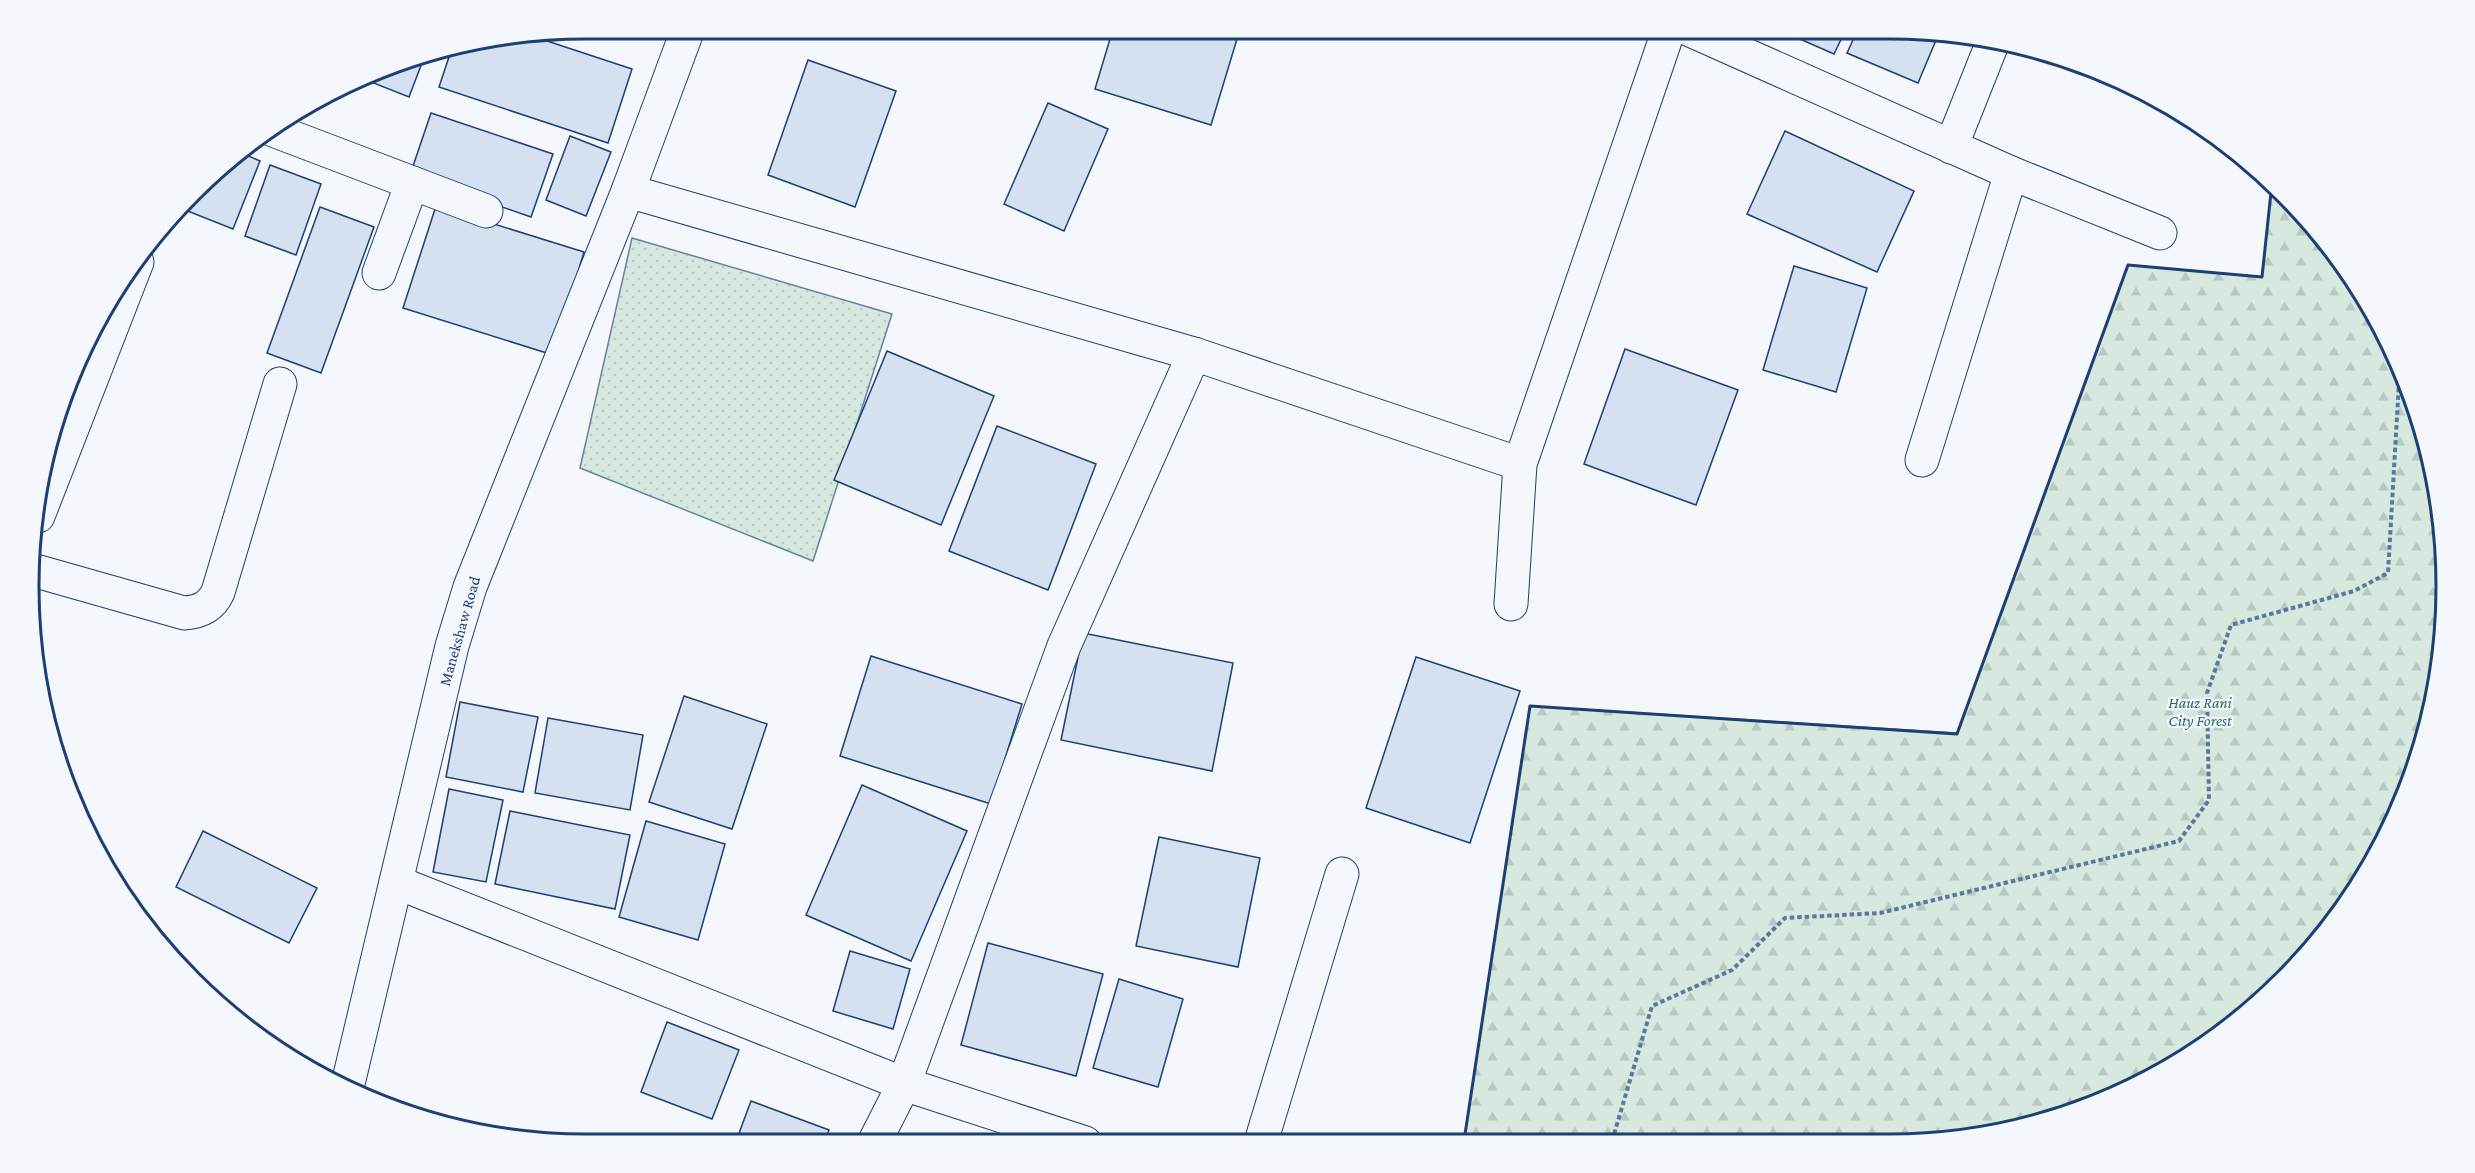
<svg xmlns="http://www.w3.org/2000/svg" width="2475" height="1173" font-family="'Crimson Pro',serif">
<defs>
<pattern id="grass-dots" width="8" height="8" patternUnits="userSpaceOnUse" patternTransform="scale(1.5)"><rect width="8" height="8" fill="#d7e8df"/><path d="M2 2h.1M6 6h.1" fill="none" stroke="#b8c8c3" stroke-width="1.8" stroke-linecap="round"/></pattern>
<pattern id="forest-firs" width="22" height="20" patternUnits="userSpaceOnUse" patternTransform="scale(1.5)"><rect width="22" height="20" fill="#d7e8df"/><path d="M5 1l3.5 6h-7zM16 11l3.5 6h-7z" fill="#b8c8c3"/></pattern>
</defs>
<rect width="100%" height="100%" fill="#f4f7fb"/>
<path fill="url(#grass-dots)" stroke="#687fa3" stroke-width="1.5" d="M632 238 892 314 813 561 580 468Z"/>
<path fill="url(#forest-firs)" stroke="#687fa3" stroke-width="1.5" d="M2272 183 2283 192 2353 277 2404 373 2436 478 2446 587 2436 696 2404 800 2331 926 2228 1029 2102 1102 1962 1140 1464 1141 1530 706 1957 733 2128 265 2262 277Z"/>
<g fill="#d5e0f0" stroke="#1d3f73" stroke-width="1.5">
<path d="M1113 29H1240L1211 125 1095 89Z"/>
<path d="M1777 29H1846L1834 54Z"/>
<path d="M1858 29H1889L1939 33 1918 83 1847 53Z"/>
<path d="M535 37 632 69 608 143 439 87 451 51Z"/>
<path d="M425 55 409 97 366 80 407 58Z"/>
<path d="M808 60 896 91 855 207 768 175Z"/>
<path d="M1048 103 1108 129 1064 231 1004 204Z"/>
<path d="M431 113 553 154 531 217 410 175Z"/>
<path d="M1785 131 1914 191 1877 272 1747 214Z"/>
<path d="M570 136 611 152 586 216 546 200Z"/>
<path d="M239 152 260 161 233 229 185 210Z"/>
<path d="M270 165 321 184 296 255 245 236Z"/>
<path d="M436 206 584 252 553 355 403 308Z"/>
<path d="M320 207 374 227 321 373 267 353Z"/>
<path d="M1794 266 1867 288 1836 392 1763 370Z"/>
<path d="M1625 349 1738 390 1696 505 1584 464Z"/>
<path d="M887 351 994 396 941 525 834 480Z"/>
<path d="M997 426 1096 464 1048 590 949 551Z"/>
<path d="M1083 633 1233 663 1212 771 1061 740Z"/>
<path d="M871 656 1022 704 991 804 840 756Z"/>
<path d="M1416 657 1520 691 1470 843 1366 808Z"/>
<path d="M684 696 767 724 732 829 649 802Z"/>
<path d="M460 702 538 717 523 792 446 777Z"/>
<path d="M548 718 643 735 630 810 535 793Z"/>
<path d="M862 785 967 831 911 961 806 915Z"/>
<path d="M449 789 503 800 486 882 433 872Z"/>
<path d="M510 811 630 835 615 909 495 884Z"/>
<path d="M646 821 725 844 698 940 619 917Z"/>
<path d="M203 831 317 888 289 943 176 887Z"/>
<path d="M1159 837 1260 858 1238 967 1136 946Z"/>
<path d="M988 943 1103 974 1076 1076 961 1045Z"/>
<path d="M850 951 910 969 893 1029 833 1011Z"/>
<path d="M1119 979 1183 999 1158 1087 1093 1068Z"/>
<path d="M667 1022 739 1050 712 1119 641 1092Z"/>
<path d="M751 1101 829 1130 823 1144H735Z"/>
</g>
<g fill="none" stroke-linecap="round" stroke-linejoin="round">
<g stroke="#1d3f73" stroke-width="35">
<g id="minor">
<path d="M1688 29 2011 173 2160 233"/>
<path d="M273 130 486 211"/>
<path d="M1951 147 1994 39"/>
<path d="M628 191 1194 354 1520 464"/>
<path d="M379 273 412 183"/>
<path d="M1922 460 2011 173"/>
<path d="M38 516 137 262"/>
<path d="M36 571 184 613C200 612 211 607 218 592L280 384"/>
<path d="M1511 604 1520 464 1669 29"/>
<path d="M396 882 904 1084 1085 1143"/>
<path d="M1261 1142 1342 874"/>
<path d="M874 1143 904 1084 1064 646 1194 354"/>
</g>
</g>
<g stroke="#1d3f73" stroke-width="35">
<path id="tertiary" d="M347 1088 452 646 470 587 628 191 688 29"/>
</g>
<path stroke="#5e769c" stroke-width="4" stroke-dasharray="4.5 3" stroke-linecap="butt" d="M1612 1141 1652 1006 1732 970 1785 918 1880 913 2179 841 2209 800 2207 693 2231 625 2354 591 2388 573 2400 365"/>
<use href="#minor" stroke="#f4f7fb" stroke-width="33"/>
<use href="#tertiary" stroke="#f4f7fb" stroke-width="33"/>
<path stroke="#1d3f73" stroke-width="3" d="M1464 1141 1530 706 1957 734 2128 265 2262 277 2272 183"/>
</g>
<g text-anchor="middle" stroke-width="4.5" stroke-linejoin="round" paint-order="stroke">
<g font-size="16" fill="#1d3f73" stroke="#f4f7fb">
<text transform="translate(459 631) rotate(-74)" y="6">Manekshaw Road</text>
</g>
<g font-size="16" font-style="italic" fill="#2c6c60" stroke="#f4f7fb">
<text x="2200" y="708">Hauz Rani<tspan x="2200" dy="18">City Forest</tspan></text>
</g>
</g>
<path d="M0 0H2475V1173H0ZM586 39H1889A547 547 0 0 1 2436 586V587A547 547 0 0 1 1889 1134H586A547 547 0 0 1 39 587V586A547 547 0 0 1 586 39Z" fill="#f4f7fb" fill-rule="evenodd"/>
<path fill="none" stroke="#1d3f73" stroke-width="3" d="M586 39H1889A547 547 0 0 1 2436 586V587A547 547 0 0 1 1889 1134H586A547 547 0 0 1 39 587V586A547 547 0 0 1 586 39Z"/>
</svg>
